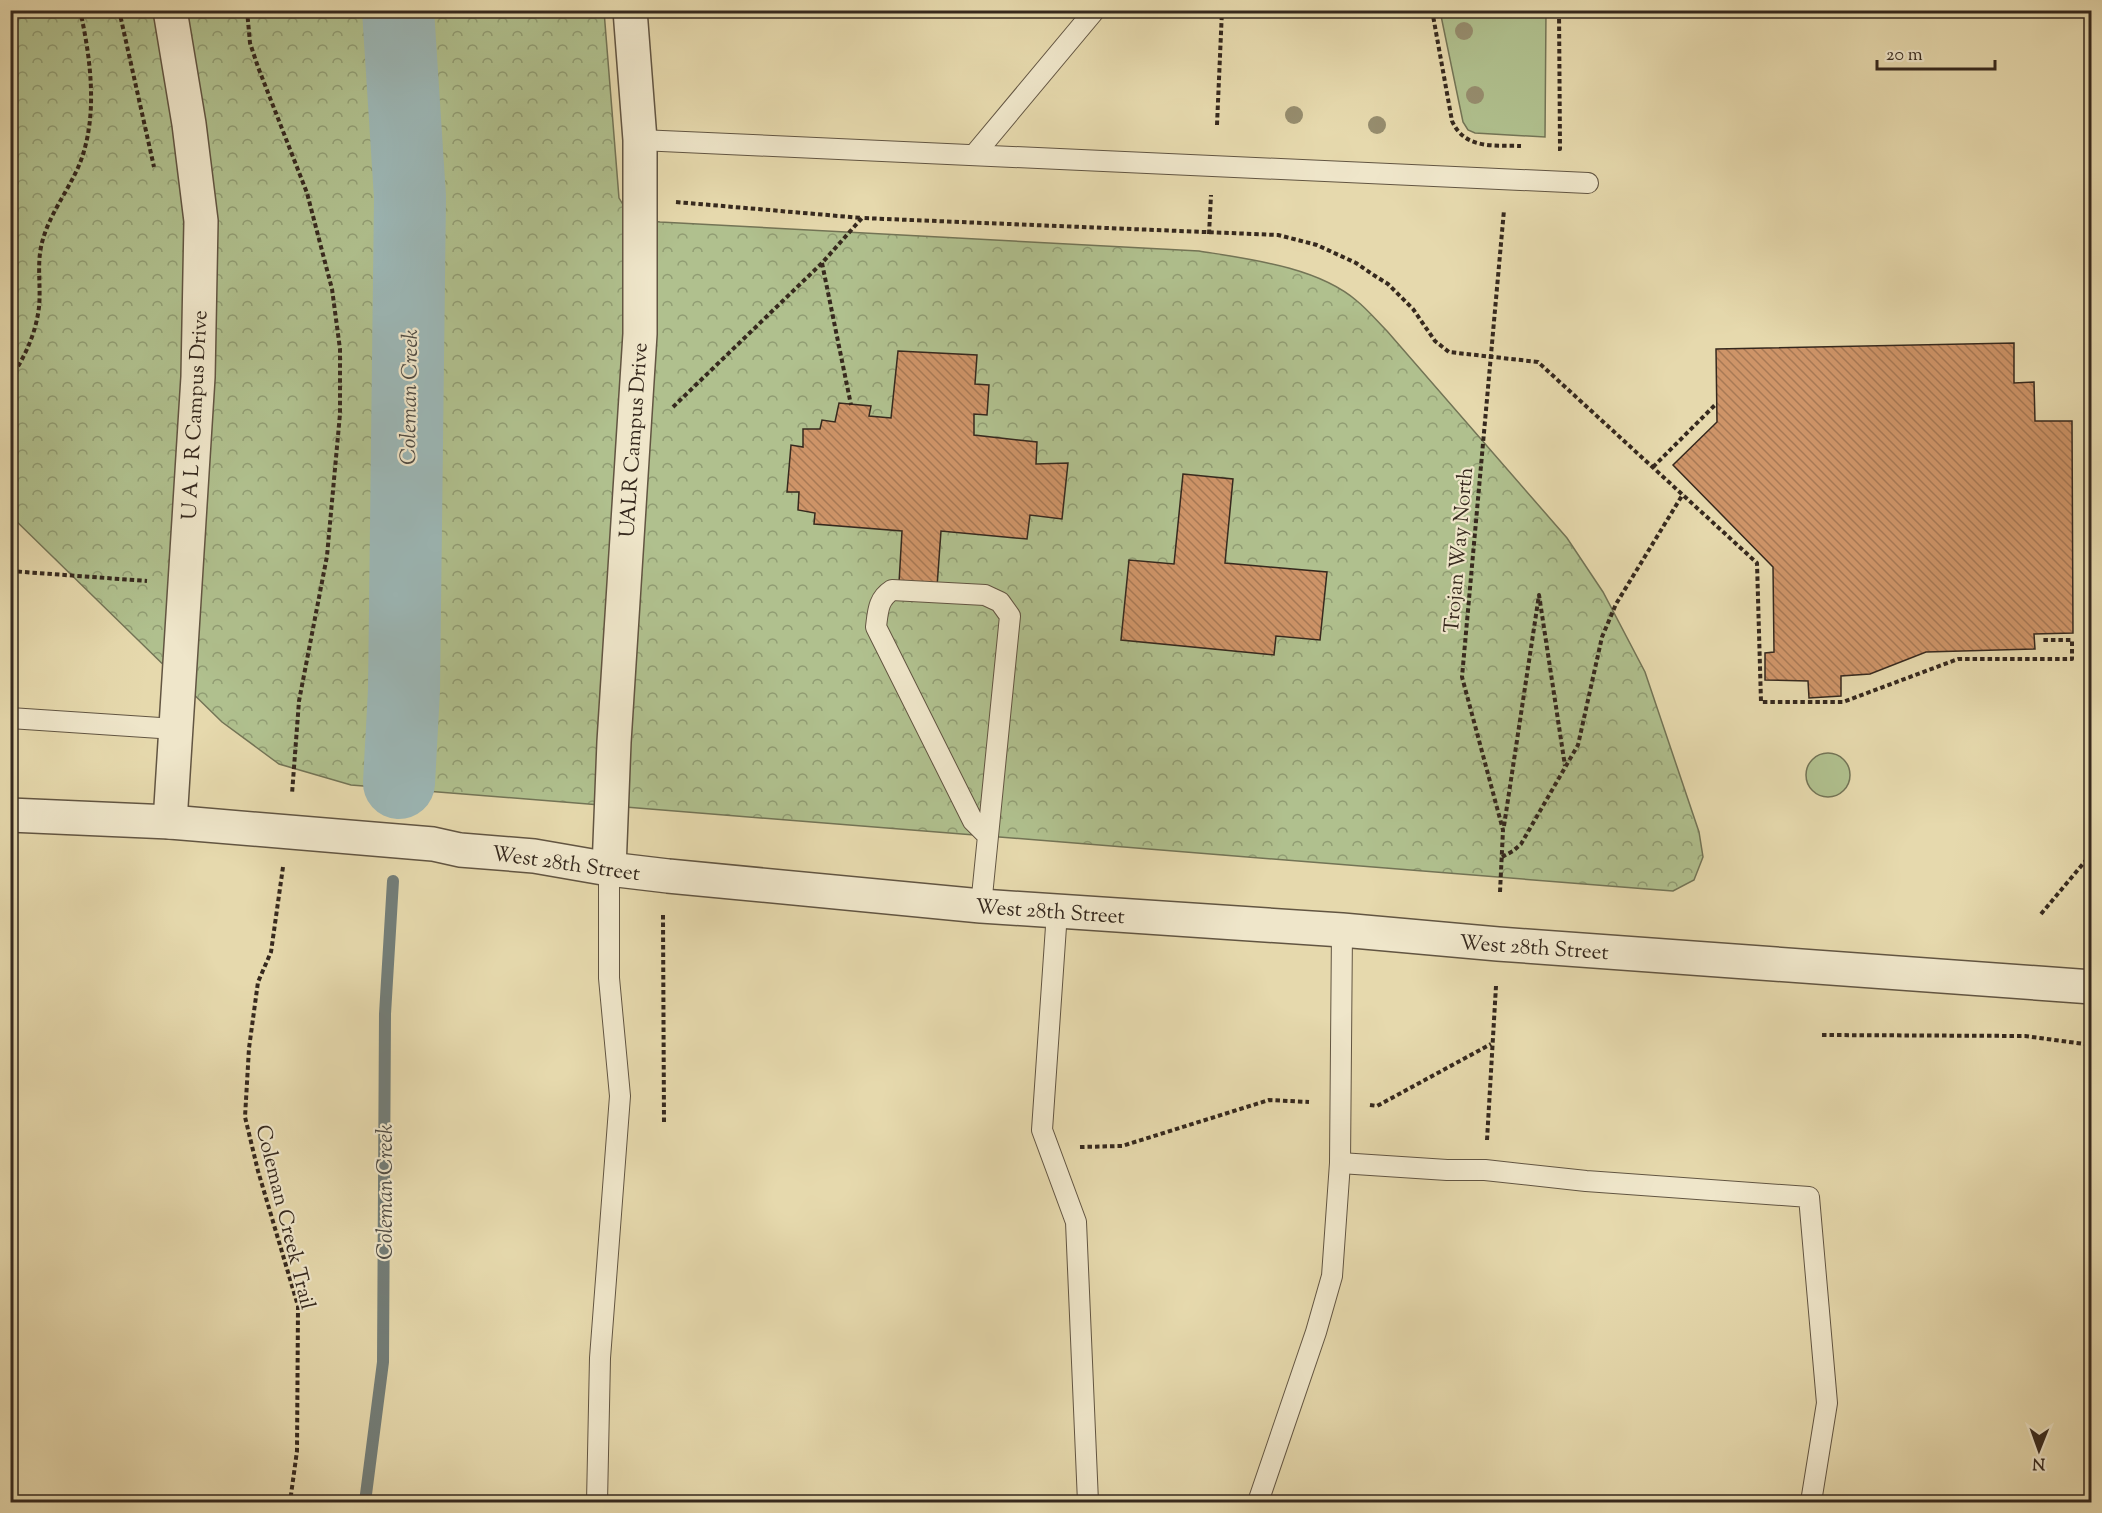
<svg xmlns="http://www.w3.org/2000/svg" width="2102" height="1513" font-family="'Sorts Mill Goudy',serif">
<defs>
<pattern id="forest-crowns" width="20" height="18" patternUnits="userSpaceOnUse" patternTransform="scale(1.5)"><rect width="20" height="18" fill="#b0c08e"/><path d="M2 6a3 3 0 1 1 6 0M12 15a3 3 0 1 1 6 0" fill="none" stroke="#909c73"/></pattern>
<pattern id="building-back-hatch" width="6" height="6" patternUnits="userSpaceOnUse" patternTransform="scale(1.5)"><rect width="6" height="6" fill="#ce9468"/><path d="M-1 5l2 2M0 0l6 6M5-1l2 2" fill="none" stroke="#a87955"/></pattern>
</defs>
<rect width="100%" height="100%" fill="#e6d9ad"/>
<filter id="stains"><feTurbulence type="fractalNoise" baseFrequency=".00333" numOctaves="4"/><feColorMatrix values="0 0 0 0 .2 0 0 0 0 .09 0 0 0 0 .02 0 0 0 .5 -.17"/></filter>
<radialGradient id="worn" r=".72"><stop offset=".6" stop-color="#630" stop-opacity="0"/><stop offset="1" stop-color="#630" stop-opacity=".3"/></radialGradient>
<g fill="#b0c08e" stroke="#737456" stroke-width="1.5">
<path d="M1440 11H1546L1545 137 1475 133 1468 130 1463 122Z"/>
<circle cx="1828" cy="775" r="22"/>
</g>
<path fill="url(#forest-crowns)" stroke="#737456" stroke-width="1.5" d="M10 11H604L619 198C630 218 638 218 660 222L1199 251C1249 259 1318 267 1357 301 1368 310 1377 321 1387 331L1567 538 1603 592 1645 672 1699 832 1703 857 1694 880 1673 891 1647 889 351 785 279 764 222 722 11 516Z"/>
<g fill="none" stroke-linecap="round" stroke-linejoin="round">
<path stroke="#737e79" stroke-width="12" d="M365 1502 383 1362 385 1014 393 881"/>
<path stroke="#9cb7b6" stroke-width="72" d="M398 10 410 197 404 690 399 783"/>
</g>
<g fill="url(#building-back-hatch)" stroke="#36291e" stroke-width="1.5">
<path d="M2014 343V383L2034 382 2035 421H2072L2073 633 2034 634 2035 649 1926 652 1870 674 1841 676V696L1809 698 1808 681 1765 680V653L1774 652 1773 567 1673 465 1717 422 1716 349Z"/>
<path d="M898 351 977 355 975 384 989 385 987 415 974 414V435L1037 442 1036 464 1068 463 1062 519 1030 515 1027 539 941 531 937 587 899 583 902 531 814 524 815 513 798 510 799 492H787L791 445 803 447V429H820L822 420 835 422 839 403 871 406 869 416 891 418Z"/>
<path d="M1183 474 1233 479 1225 563 1327 572 1320 640 1276 636 1274 655 1121 640 1129 560 1174 564Z"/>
</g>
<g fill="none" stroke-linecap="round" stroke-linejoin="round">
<g stroke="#625542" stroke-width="22">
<g id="service">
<path d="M640 140 1588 183"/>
<path d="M974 155 1095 10"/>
<path d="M10 718 175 729"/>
<path d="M981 906 1010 616 1000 602 985 595 892 590C878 599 878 611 876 627L973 821 987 835"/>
<path d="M1057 912 1042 1130 1076 1222 1088 1502"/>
<path d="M1340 1163 1447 1170H1485L1586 1181 1809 1197 1827 1403 1811 1502"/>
<path d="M597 1502 600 1358 620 1096 609 978V869"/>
<path d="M1258 1502 1316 1332 1332 1276 1340 1163 1342 930"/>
</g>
</g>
<g stroke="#625542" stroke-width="36">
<g id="minor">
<path d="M170 822 198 377 201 221 189 124 170 10"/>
<path d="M609 869 614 742 640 334V140L630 10"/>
</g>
</g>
<g stroke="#625542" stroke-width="36">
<path id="tertiary" d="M10 815 170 822 433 844 460 850 534 856 609 869 668 876 981 906 1342 930 1498 944 2092 987"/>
</g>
<g stroke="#36291e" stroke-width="4" stroke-dasharray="4.5 3" stroke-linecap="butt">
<path d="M119 10 154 167"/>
<path d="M247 10 250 43 258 67 307 193 332 289 340 349V414L327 556 299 701 292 794"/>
<path d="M1432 10 1452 121C1465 150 1494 145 1521 146"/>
<path d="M10 16 24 10"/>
<path d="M1217 125 1222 10"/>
<path d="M1558 149H1560L1559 10"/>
<path d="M676 202 862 218"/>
<path d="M1209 234 1211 195"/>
<path d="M822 263 851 405"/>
<path d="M10 379C25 357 36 333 39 307 41 288 37 267 41 247 48 212 75 184 84 151 97 107 90 55 80 10"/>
<path d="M673 407 822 263 862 218 1278 235 1317 245 1356 263 1372 274 1388 284 1413 309 1435 341 1449 352 1538 362 1757 563 1761 702H1843L1958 659H2072V640H2042"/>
<path d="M1653 467 1716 404"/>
<path d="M10 571 147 581"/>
<path d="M1504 826 1539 595 1565 766"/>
<path d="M1502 857 1513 851 1521 844 1578 745 1602 637 1616 604 1683 494"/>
<path d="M283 867 271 952 258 982 249 1048 245 1117 258 1171 298 1306 297 1451 290 1502"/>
<path d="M1500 892 1503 830 1462 677 1504 210"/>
<path d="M2041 914 2092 853"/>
<path d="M663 915 664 1124"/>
<path d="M1822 1035 2025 1036 2092 1045"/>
<path d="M1370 1105 1377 1106 1491 1044"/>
<path d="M1487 1140 1496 986"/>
<path d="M1080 1147 1122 1146 1269 1100 1309 1102"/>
</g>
<use href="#service" stroke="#efe6ca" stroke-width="20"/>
<use href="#minor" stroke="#efe6ca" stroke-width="33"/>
<use href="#tertiary" stroke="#efe6ca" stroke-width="33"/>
</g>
<g fill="#968d6e">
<circle cx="1464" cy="31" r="9"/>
<circle cx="1475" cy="95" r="9"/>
<circle cx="1294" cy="115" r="9"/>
<circle cx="1377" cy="125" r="9"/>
</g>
<g text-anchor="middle" stroke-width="4.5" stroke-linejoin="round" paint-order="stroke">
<g font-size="21" fill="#36291e" stroke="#efe6ca">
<text transform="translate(194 415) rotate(-87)" y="7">U A L R Campus Drive</text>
<text transform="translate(633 440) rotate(-86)" y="7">UALR Campus Drive</text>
<text transform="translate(1458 550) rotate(-85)" y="7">Trojan Way North</text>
<text transform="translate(566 863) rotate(8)" y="7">West 28th Street</text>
<text transform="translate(1050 911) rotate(4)" y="7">West 28th Street</text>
<text transform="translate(1534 947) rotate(4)" y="7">West 28th Street</text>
<text transform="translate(286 1217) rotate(76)" y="7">Coleman Creek Trail</text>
</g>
<g font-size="22" font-style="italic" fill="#504c44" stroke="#efe6ca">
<text transform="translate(408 397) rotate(-89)" y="8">Coleman Creek</text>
<text transform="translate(384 1192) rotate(-90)" y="8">Coleman Creek</text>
</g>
</g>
<rect width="2102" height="1513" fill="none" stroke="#e6d9ad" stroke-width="36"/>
<rect x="12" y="12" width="2078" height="1489" fill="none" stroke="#36291e" stroke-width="3"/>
<rect x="18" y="18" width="2066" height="1477" fill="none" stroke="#36291e" stroke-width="1.5"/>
<g transform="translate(2039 1450) rotate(181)" stroke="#efe6ca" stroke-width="4.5" paint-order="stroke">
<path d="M0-4.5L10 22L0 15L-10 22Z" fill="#36291e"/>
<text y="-9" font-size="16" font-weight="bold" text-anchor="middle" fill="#36291e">N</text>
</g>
<path d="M1877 60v9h118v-9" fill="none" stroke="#36291e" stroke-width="3"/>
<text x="1886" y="60" font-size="18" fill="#36291e" stroke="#efe6ca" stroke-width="4.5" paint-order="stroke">20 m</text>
<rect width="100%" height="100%" filter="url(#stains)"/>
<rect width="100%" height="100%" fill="url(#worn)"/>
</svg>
